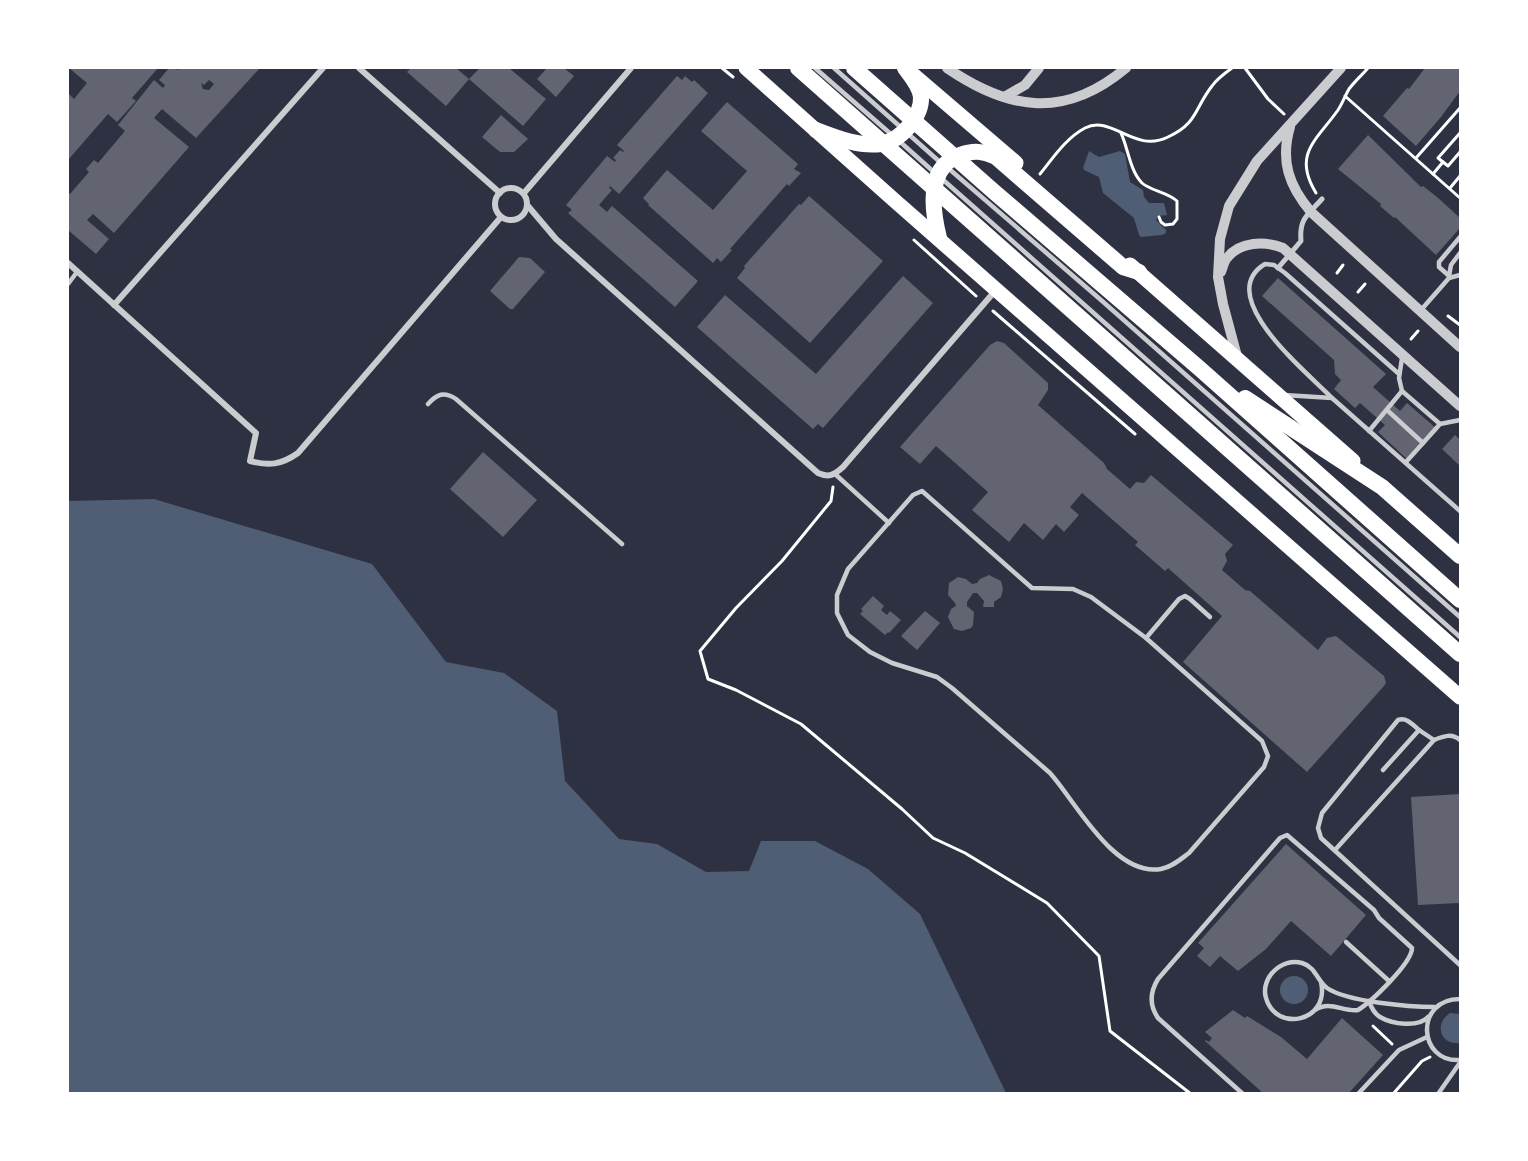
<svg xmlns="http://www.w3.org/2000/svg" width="1528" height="1161" font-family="Barlow,sans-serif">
<rect width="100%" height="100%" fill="#2d3142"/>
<g fill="#4f5d75">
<path d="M1089 151 1099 157 1120 151 1125 154 1130 182 1143 190 1144 197 1149 203H1164L1167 215 1158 216 1156 220 1166 230V233L1162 235 1141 237 1139 235 1134 218 1103 193 1099 177 1084 170 1083 168Z"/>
<path d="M154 499 372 564 446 662 504 673 557 711 565 781 619 839 657 844 706 872 749 871 761 841H815L868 869 920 914 1006 1093H68V501Z"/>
<circle cx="1294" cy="990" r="14"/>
<path d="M1450 1013 1460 1014V1043C1441 1046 1433 1024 1450 1013Z"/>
</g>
<g fill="#626471" fill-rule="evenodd">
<path d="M69 68H158L132 98 136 101 117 122 108 114 68 160V93L74 99 87 83Z"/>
<path d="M169 68H175L178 70 180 68 259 69 196 138 162 109 154 118 189 147 114 233 93 214 87 220 109 239 96 254 68 230V192L70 194 89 172 86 169 94 160 98 163 125 131 118 125 154 80 163 88 165 85 159 80ZM209 80 214 84 209 90 203 89 201 83 204 85Z"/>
<path d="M411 68H456L469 79 446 106 407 72Z"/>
<path d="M480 68H509L546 99 523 126 469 79Z"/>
<path d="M547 68H564L574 76 556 97 537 79Z"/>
<path d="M1425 68H1460V91L1441 117 1416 146 1383 116 1407 88 1409 89Z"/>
<path d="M677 76 682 80 685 76 692 82 694 80 708 93 619 194 610 186 609 188 612 190 599 205 607 212 612 206 698 281 675 307 568 213 572 210 566 205 607 156 615 162 616 160 613 158 620 150 623 152 624 151 617 145Z"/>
<path d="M727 102 798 164 794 169 801 173 789 186 787 184 730 249 732 250 721 262 717 258 713 263 648 205 649 204 643 198 667 170 713 210 747 171 701 131Z"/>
<path d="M501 115 528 139 514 152H500L482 137Z"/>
<path d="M1368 135 1421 187 1423 186 1437 197 1460 218V228L1436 255 1395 217 1394 218 1380 206 1381 204 1338 169Z"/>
<path d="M809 196 883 261 810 343 737 278 745 268 744 266 799 204 801 205Z"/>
<path d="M519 257 530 258 545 272 513 309H510L490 291Z"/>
<path d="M903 276 933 303 823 428 818 424 813 429 697 327 725 295 816 374Z"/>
<path d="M1278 278 1386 374 1373 387 1400 411 1407 403 1438 430 1409 461 1378 432 1385 425 1360 403 1355 408 1334 389 1341 380 1335 374 1334 360 1262 296Z"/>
<path d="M997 341 1004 343 1048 383V390L1038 405 1104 463 1107 469 1130 489 1136 482 1144 483 1151 475 1233 545 1225 554 1227 561 1222 570 1245 590 1250 591 1318 650 1327 638 1336 636 1384 676 1386 683 1384 686 1307 772 1183 662 1222 616 1168 568 1165 571 1135 545 1138 542 1082 493 1070 507 1079 515 1064 532 1056 524 1043 540 1024 523 1009 542 972 510 988 492 936 446 920 464 900 447 990 345Z"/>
<path d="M1455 435 1460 440V466L1442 449Z"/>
<path d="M483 452 537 500 503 537 450 489Z"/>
<path d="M989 575 1001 581 1003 589 1001 597 994 602V607H983L984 601 977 593H973L967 602V606L974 612 973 625 971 628 962 631 954 629 948 617 951 609 956 606 955 603 948 595 949 583 958 577 966 579 972 584 977 583 980 579Z"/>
<path d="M873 596 884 606 881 610 887 615 890 611 901 620 889 633 888 632 885 635 860 614 863 611 861 609Z"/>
<path d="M925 611 940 623 917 650 901 636Z"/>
<path d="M1460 794V903L1418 905 1411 797Z"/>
<path d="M1286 844 1366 915 1331 956 1291 921 1266 949 1238 971 1220 956 1210 967 1197 956 1204 948 1198 943Z"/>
<path d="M1233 1010 1245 1018 1247 1016 1281 1037 1307 1059 1342 1018 1383 1055 1348 1094H1264L1205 1041 1206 1040 1209 1042 1212 1038 1205 1032Z"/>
</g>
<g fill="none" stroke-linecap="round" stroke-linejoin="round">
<g stroke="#fff" stroke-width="3">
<path d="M722 68 733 77"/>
<path d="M1245 68 1268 99 1284 114"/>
<path d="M1345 96 1460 198"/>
<path d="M1121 133C1128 148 1130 171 1142 183 1151 191 1167 192 1177 201V219L1173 224 1165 225 1161 222 1159 217"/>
<path d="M1460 133 1438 158 1448 166 1460 152"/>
<path d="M1416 158 1460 108"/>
<path d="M1040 174C1053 158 1066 138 1085 128 1112 114 1134 154 1168 137 1198 123 1194 109 1212 86 1217 79 1225 73 1232 68"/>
<path d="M1433 174 1443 162"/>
<path d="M1450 188 1460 176"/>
<path d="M1316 193C1292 154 1317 140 1338 110 1342 104 1345 96 1349 89 1355 81 1362 75 1368 68"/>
<path d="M914 240 976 296"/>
<path d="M1337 273 1343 265"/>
<path d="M1358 292 1365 284"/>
<path d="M993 311 1135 434"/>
<path d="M1448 316 1460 325"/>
<path d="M1411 339 1418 331"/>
<path d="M833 487 831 501 782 561 736 608 700 651 708 679 736 690 801 724 902 809 933 838 965 853 1047 903 1099 956 1110 1031 1191 1094"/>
<path d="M1373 1026 1392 1044"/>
<path d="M1393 1094 1422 1061 1430 1057"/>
</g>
<g stroke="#caccd0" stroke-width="4.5">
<path d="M815 68 892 135"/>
<path d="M834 68 941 163"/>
<path d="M898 140 935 173"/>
<path d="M948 168 1101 300 1460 617"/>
<path d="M941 178 1460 637"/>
<path d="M1448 275 1439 267V262L1460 237"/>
<path d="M1449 276 1451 265 1460 253"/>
<path d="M68 284 77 272"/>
<path d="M1421 310 1449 278 1460 275"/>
<path d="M1402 358 1399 378 1402 391 1440 424 1460 420"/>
<path d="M1284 395 1332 398 1460 511"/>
<path d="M1332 398C1308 373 1212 296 1265 264L1274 265 1285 273 1399 374"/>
<path d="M428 404C437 394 444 391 456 399L622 544"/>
<path d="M1387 410 1423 443"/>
<path d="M1369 431 1402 391"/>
<path d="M1406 462 1440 424"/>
<path d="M835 474 889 523"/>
<path d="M922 491 1032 588 1073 589 1091 597 1146 638 1262 741 1268 756 1264 767 1189 853C1181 859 1172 867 1161 869 1114 877 1076 802 1050 773L952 688 937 677 892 663 870 652 848 635 837 613V595L848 569 913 495Z"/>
<path d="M1146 638 1179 599 1185 596 1190 599 1210 617"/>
<path d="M1419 730C1413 725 1407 717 1398 720L1322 813 1318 828 1321 838 1460 965"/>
<path d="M1383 770 1419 730 1434 740"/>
<path d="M1335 850 1434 740C1444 736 1452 733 1460 740"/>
<path d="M1346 942 1389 981"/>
<path d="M1321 982C1330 1022 1276 1033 1266 998 1260 978 1282 957 1302 963 1316 967 1317 981 1327 988 1347 1002 1411 1007 1435 1007"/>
<path d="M1460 999C1414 999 1418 1063 1460 1060"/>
<path d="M1369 1001C1371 1007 1375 1014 1380 1017 1392 1024 1418 1028 1428 1017"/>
<path d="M1243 1094 1158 1018C1149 1005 1150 992 1158 979L1280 838 1287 835 1374 910 1379 918 1412 948C1412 963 1371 1002 1358 1010 1343 1012 1330 1000 1315 1010"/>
<path d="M1358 1094 1399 1050 1427 1037"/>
<path d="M1438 1094 1459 1064"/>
</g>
<path stroke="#caccd0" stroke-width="5" d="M1278 268 1301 241C1299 218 1308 215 1322 199"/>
<g stroke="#caccd0" stroke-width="6">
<path d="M359 68 500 193"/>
<circle cx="511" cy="204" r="16"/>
<path d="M524 193 631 68"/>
<path d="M528 206 556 239 818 473C829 478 834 475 843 467L995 291"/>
<path d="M68 263 256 433 250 461C269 466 281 465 298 453L501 217"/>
<path d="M114 305 323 68"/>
</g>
<g stroke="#caccd0" stroke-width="10">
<path d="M947 68C1010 111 1065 119 1126 68"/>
<path d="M1004 97 1025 85 1039 68"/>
<path d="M1290 127C1280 161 1289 186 1311 212L1460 347"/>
<path d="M1221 272C1223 267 1224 261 1227 258 1240 241 1265 241 1283 248L1460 406"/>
<path d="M1238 360 1223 304 1218 277 1220 239 1229 206 1257 161 1341 68"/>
</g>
<g stroke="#fff" stroke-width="15">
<path d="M746 68 894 200 1460 697"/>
<path d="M911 73 1016 163"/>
<path d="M1130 265 1353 461"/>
</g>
<g stroke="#fff" stroke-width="16">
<path d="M798 68 1460 654"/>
<path d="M854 68 992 190 1199 368 1460 600"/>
<path d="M816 130C837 138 859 147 881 144 900 141 922 117 921 97 920 86 911 76 905 68"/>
<path d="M939 238C932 210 926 167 960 155 974 150 982 151 996 157L1123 267 1139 272"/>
<path d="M1245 398 1382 487 1460 556"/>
</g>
</g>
<rect width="1528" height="1161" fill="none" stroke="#ffffff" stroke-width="138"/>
</svg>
